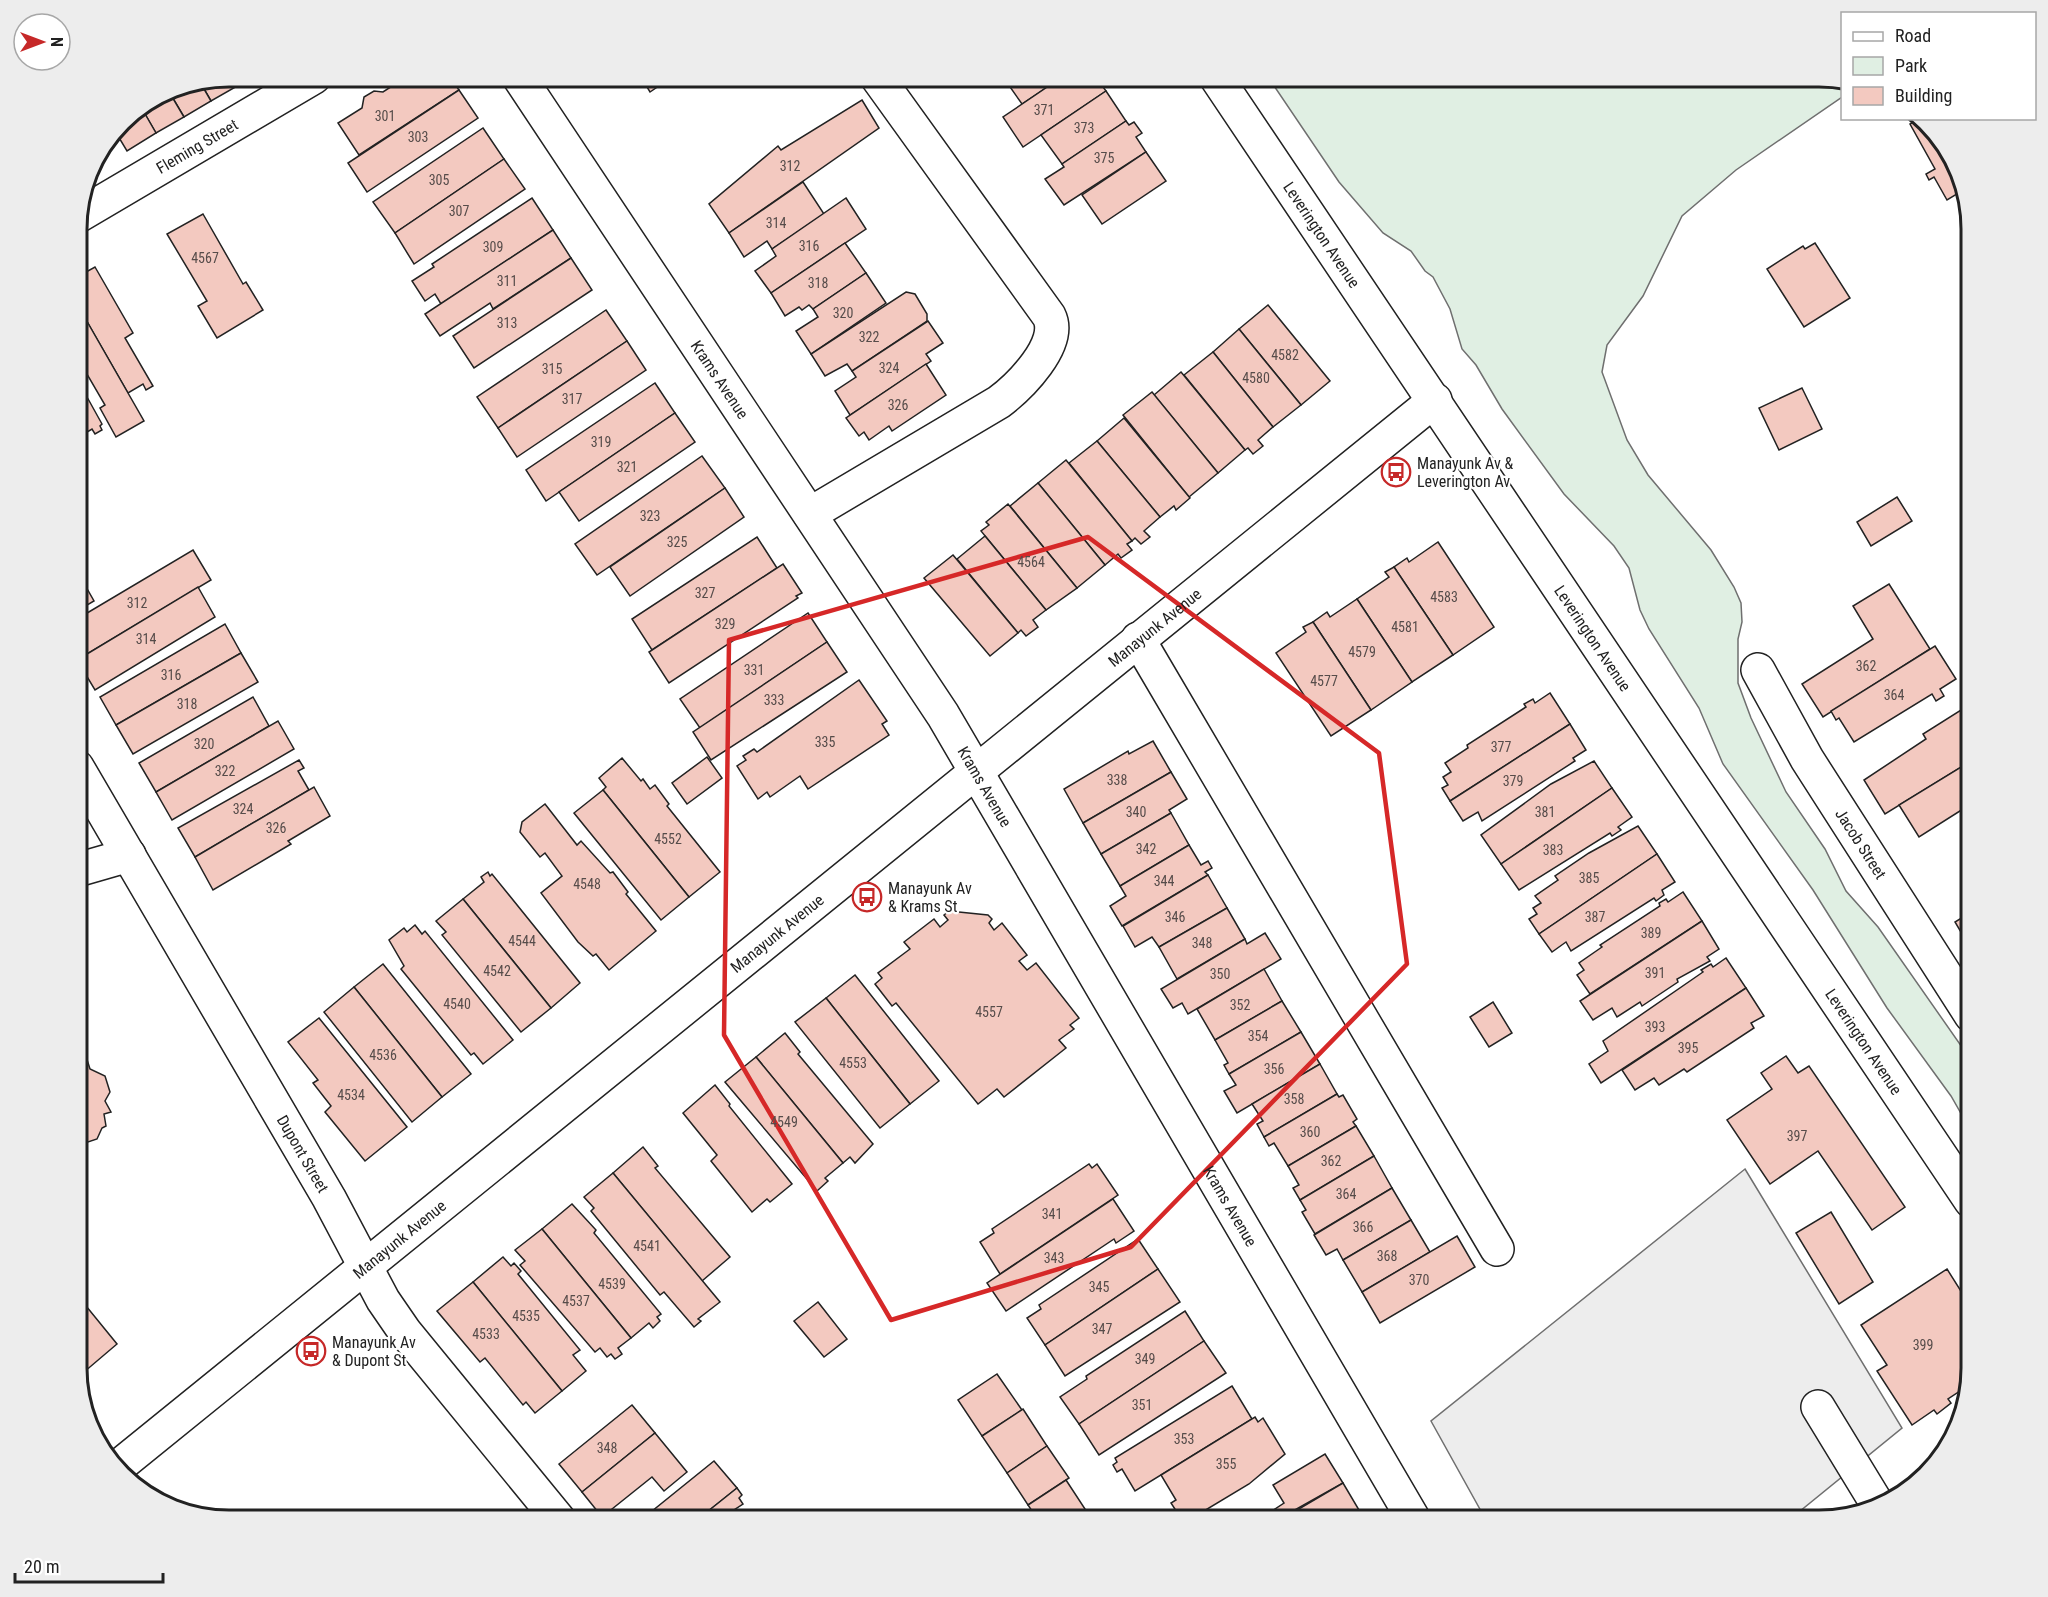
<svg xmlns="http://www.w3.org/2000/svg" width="2048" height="1597" font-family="'Roboto Condensed',sans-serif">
<rect width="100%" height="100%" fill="#fff"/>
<path fill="#e0efe3" stroke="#6f6f6f" stroke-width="1.5" d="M1268 77H1819L1842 80V97L1736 170 1682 216 1643 296 1607 345 1602 372 1627 440 1648 475 1711 550 1734 587 1741 603 1742 622 1738 639V683L1751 718 1786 792 1825 849 1846 891 1878 927 1971 1060V1131L1951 1096 1887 1008 1813 890 1723 764 1699 708 1649 629 1640 610 1629 568 1614 546 1564 494 1502 409 1476 365 1462 349 1450 309 1433 277 1425 271 1411 251 1383 233 1339 182Z"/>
<path fill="#ededed" stroke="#6f6f6f" stroke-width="1.5" d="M1745 1169 1902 1428 1789 1520H1486L1431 1421Z"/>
<g fill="#f3c9c0" stroke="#222" stroke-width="1.5">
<path d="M234 77 239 85 211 101 200 82Z"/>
<path d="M406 77H450L459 90 359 155 338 123 362 108 364 97 374 91 383 92Z"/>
<path d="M622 77H668L669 79 650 92 641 77 627 85Z"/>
<path d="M1003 77H1062L1022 104Z"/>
<path d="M1062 77H1096L1106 91 1023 147 1003 117Z"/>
<path d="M200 82 211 101 184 117 168 90Z"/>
<path d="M168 90 184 117 156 133 141 107Z"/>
<path d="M459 90 478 118 367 192 348 163Z"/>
<path d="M1106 91 1126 121 1062 164 1041 135Z"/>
<path d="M862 100 879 128 729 233 709 204 778 146 781 150Z"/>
<path d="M141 107 156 133 127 151 115 131 128 115Z"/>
<path d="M1920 118 1956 161 1962 191 1947 200 1934 177 1929 180 1926 174 1935 169 1910 124Z"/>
<path d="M1126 121 1129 125 1134 122 1142 133 1136 137 1146 152 1064 205 1045 179 1064 167 1062 164Z"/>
<path d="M483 128 504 159 395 233 373 202Z"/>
<path d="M1146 152 1166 181 1102 224 1082 195Z"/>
<path d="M504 159 525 189 414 264 395 233Z"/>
<path d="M803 182 824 214 772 249 767 241 744 257 729 233Z"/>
<path d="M532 198 553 230 441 304 435 294 425 301 412 281 434 267 432 264Z"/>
<path d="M846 198 866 229 771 293 755 271 776 256 772 249Z"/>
<path d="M203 214 243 284 246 282 263 310 217 338 198 306 207 301 167 234Z"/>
<path d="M553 230 571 258 493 309 490 303 440 336 425 314Z"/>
<path d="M845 243 866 273 813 309 809 305 802 310 799 307 785 316 771 293Z"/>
<path d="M1815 243 1850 298 1804 327 1767 269 1803 246 1805 249Z"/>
<path d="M571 258 592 290 474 368 453 336Z"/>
<path d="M95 267 133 333 125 338 153 386 146 390 143 384 128 393 77 304V277Z"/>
<path d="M866 273 886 303 811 354 796 331 818 317 813 309Z"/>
<path d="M906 292 915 294 927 314V321L852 371 847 364 825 376 811 354Z"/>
<path d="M77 304 144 421 116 437 100 408 105 405 80 362 77 364Z"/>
<path d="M1268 305 1330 381 1301 405 1239 329Z"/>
<path d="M606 310 627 341 498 428 477 397Z"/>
<path d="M928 321 943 343 926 354 931 361 850 415 835 391 856 377 852 371Z"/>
<path d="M1239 329 1301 405 1273 427 1213 352Z"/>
<path d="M627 341 646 370 517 457 498 428Z"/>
<path d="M1213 352 1273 427 1258 440 1263 446 1253 454 1248 448 1245 450 1184 375Z"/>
<path d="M926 364 946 395 892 431 889 426 869 440 864 432 859 436 846 418Z"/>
<path d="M1181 372 1245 450 1218 473 1154 395Z"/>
<path d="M77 379 102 424 100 426 102 430 95 434 92 429 79 437 77 433Z"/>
<path d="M655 383 675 413 546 501 526 470Z"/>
<path d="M1802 388 1822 429 1779 450 1759 408Z"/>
<path d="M1152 392 1218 473 1189 497 1123 415Z"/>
<path d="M675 413 695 442 579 521 559 492Z"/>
<path d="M1124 418 1190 498 1176 510 1174 506 1160 517 1097 441Z"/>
<path d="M1097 441 1160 517 1144 531 1150 537 1141 544 1135 538 1132 541 1069 463Z"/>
<path d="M702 456 725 488 597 575 575 544Z"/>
<path d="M1066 460 1132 541 1127 544 1132 550 1121 558 1118 554 1105 565 1038 483Z"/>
<path d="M1038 483 1105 565 1077 588 1010 506Z"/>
<path d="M725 488 744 517 630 596 610 567Z"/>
<path d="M1897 497 1912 521 1871 546 1857 522Z"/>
<path d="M1008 504 1077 588 1046 610 981 531 989 525 986 522Z"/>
<path d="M985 536 1046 610 1033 620 1038 627 1026 636 1021 630 1018 633 957 559Z"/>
<path d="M757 537 777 568 652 650 632 619Z"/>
<path d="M1438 542 1494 627 1453 655 1394 567 1407 558 1409 562Z"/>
<path d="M193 550 211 580 77 660V619Z"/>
<path d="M953 555 1018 633 990 656 924 578Z"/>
<path d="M783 564 802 593 796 596 798 598 669 683 649 652Z"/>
<path d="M1394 567 1453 655 1412 682 1357 599 1389 577 1385 572Z"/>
<path d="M77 571 94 601 77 611Z"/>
<path d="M1889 584 1930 649 1823 717 1802 684 1873 639 1853 606Z"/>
<path d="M198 587 215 617 95 690 77 660Z"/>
<path d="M1357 599 1412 682 1371 710 1313 622 1327 612 1330 617Z"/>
<path d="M808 613 827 642 700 728 680 699Z"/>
<path d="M1313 622 1371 710 1331 736 1276 653 1306 632 1303 627Z"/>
<path d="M225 624 241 653 116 725 100 697Z"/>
<path d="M827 642 847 672 711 760 693 732Z"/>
<path d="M1935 646 1956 679 1940 689 1944 696 1936 701 1932 694 1854 742 1839 718 1836 720 1831 711Z"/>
<path d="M241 653 258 682 133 754 116 725Z"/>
<path d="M859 680 887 721 882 724 889 735 808 789 800 776 770 797 767 792 758 799 737 766 746 760 743 756 754 749 757 752Z"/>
<path d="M1550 693 1570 724 1450 801 1442 788 1448 785 1443 777 1451 772 1445 763 1468 748 1467 745 1526 707 1524 704 1533 699 1535 703Z"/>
<path d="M253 697 269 726 156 792 139 763Z"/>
<path d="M1961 710 1971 726V761L1885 814 1864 780 1926 739 1923 734Z"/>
<path d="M278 721 294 749 172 820 156 792Z"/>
<path d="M1570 724 1586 750 1573 758 1575 761 1482 821 1478 812 1463 821 1450 801Z"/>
<path d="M1153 741 1171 772 1083 823 1064 789 1128 751 1129 754Z"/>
<path d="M707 757 722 778 687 804 672 783Z"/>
<path d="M622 758 641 781 643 779 650 789 655 785 669 804 667 806 720 872 689 897 603 790 606 787 599 778Z"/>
<path d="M299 760 304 768 298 771 309 790 195 857 178 828Z"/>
<path d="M1594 761 1612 788 1501 864 1481 835 1551 784Z"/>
<path d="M1971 761V804L1919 837 1899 805Z"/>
<path d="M1171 772 1187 799 1169 810 1171 813 1101 854 1083 823Z"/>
<path d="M314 787 330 816 288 841 291 844 213 890 195 857Z"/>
<path d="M1612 788 1632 817 1618 827 1621 830 1612 836 1610 833 1519 890 1501 864Z"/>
<path d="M603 790 689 897 661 920 574 813Z"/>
<path d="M545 804 577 845 581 841 610 873 613 872 628 892 626 894 656 931 609 970 596 954 593 956 578 942 541 893 562 876 545 853 540 857 520 832 522 822Z"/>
<path d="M1171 813 1189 845 1120 886 1101 854Z"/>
<path d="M1638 826 1657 854 1539 934 1529 919 1537 914 1533 908 1541 903 1535 896 1558 880 1555 876 1589 853Z"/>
<path d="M1189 845 1201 865 1208 861 1212 868 1205 872 1208 875 1122 926 1110 906 1126 896 1120 886Z"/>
<path d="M1657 854 1675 882 1662 890 1664 895 1656 901 1654 898 1571 951 1566 942 1552 952 1539 934Z"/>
<path d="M488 872 490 876 492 874 580 983 551 1008 463 899 484 882 481 877Z"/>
<path d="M1208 875 1227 908 1159 947 1152 937 1135 947 1123 926Z"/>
<path d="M1683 892 1702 921 1590 994 1577 975 1584 970 1579 963 1602 947 1600 945 1660 906 1659 903 1666 899 1668 902Z"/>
<path d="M463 899 551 1008 521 1032 442 935 446 932 436 921Z"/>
<path d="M1227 908 1245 939 1177 979 1159 947Z"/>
<path d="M949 911 988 915 992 919 989 923 994 930 1002 923 1027 955 1019 961 1027 970 1036 963 1079 1018 1070 1025 1074 1029 1059 1040 1066 1048 1004 1097 997 1089 978 1104 896 1003 892 1006 875 984 882 978 878 973 910 949 904 942 934 919 940 927 948 920 944 915Z"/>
<path d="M1971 912V949L1955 922Z"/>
<path d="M1702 921 1719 949 1707 957 1710 961 1677 979 1678 982 1642 1006 1640 1002 1617 1017 1612 1008 1593 1020 1580 1001Z"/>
<path d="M415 925 422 934 425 931 513 1040 483 1064 474 1053 471 1055 401 969 404 966 389 940 404 928 407 932Z"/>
<path d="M1265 933 1281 959 1188 1014 1182 1003 1173 1008 1161 989 1245 939 1247 944Z"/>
<path d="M1726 958 1746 988 1601 1083 1589 1064 1608 1051 1603 1041 1703 972 1701 970 1711 964 1713 967Z"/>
<path d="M383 964 471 1074 442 1097 354 987Z"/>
<path d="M1264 969 1282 1001 1215 1040 1197 1009Z"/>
<path d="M855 975 939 1081 910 1104 826 998Z"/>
<path d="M354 987 442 1097 412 1122 324 1012Z"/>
<path d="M1746 988 1764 1016 1751 1023 1754 1028 1687 1072 1684 1069 1659 1085 1654 1078 1635 1090 1622 1070Z"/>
<path d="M826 998 910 1104 880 1128 795 1022Z"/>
<path d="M1282 1001 1301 1032 1229 1074 1224 1065 1228 1063 1215 1040Z"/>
<path d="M1493 1002 1512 1033 1489 1047 1470 1017Z"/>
<path d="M319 1018 407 1127 365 1161 325 1112 331 1106 313 1083 318 1080 288 1042Z"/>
<path d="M1301 1032 1320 1064 1237 1113 1224 1091 1236 1085 1229 1074Z"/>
<path d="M785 1033 800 1052 798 1054 873 1144 855 1163 850 1157 843 1163 756 1057Z"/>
<path d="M83 1047 90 1069 105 1076 110 1092 105 1101 111 1112 104 1114 106 1126 102 1128 97 1139 82 1144 77 1141V1049Z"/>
<path d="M1786 1056 1798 1073 1809 1066 1905 1207 1872 1230 1818 1151 1770 1184 1727 1120 1772 1089 1761 1073Z"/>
<path d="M756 1057 843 1163 825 1178 828 1181 817 1191 725 1082Z"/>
<path d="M1320 1064 1337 1094 1264 1137 1257 1124 1263 1121 1252 1104Z"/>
<path d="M715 1085 730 1104 729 1106 792 1184 770 1202 767 1199 752 1212 711 1161 717 1155 683 1113Z"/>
<path d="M1337 1094 1339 1097 1343 1095 1357 1119 1353 1122 1356 1126 1288 1166 1274 1143 1269 1146 1264 1137Z"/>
<path d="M1356 1126 1374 1156 1300 1200 1293 1188 1299 1185 1288 1166Z"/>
<path d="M643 1147 658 1166 655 1168 730 1257 702 1281 613 1173Z"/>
<path d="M1374 1156 1392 1188 1315 1234 1302 1212 1306 1210 1300 1200Z"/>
<path d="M1089 1164 1092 1168 1097 1164 1118 1195 1000 1274 980 1242 994 1233 992 1229Z"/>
<path d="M613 1173 720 1302 698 1319 701 1321 694 1327 664 1292 660 1295 591 1211 594 1208 584 1197Z"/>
<path d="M1392 1188 1411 1220 1343 1260 1337 1249 1326 1255 1314 1235Z"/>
<path d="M1113 1199 1134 1231 1116 1243 1114 1239 1006 1311 987 1283Z"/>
<path d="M572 1204 596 1230 594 1233 661 1314 657 1317 660 1321 653 1328 649 1323 631 1338 542 1229Z"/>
<path d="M1831 1212 1873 1282 1839 1304 1796 1233Z"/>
<path d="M1411 1220 1430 1252 1362 1292 1343 1260Z"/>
<path d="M542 1229 631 1338 618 1348 622 1354 615 1359 611 1354 607 1357 600 1348 595 1352 520 1265 525 1261 515 1250Z"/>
<path d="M1457 1236 1475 1267 1380 1323 1362 1292Z"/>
<path d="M1138 1239 1158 1269 1045 1345 1027 1318 1041 1309 1039 1305Z"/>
<path d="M503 1257 511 1266 514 1263 521 1271 518 1274 580 1350 573 1355 586 1371 562 1391 473 1282Z"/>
<path d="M1158 1269 1180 1302 1065 1376 1045 1345Z"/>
<path d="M1947 1269 1971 1307V1368L1969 1385 1948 1399 1951 1403 1937 1414 1934 1410 1912 1425 1877 1371 1887 1365 1861 1325Z"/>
<path d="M473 1282 562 1391 535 1413 526 1402 523 1405 485 1358 480 1362 437 1311Z"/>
<path d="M77 1301 78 1304 82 1301 117 1344 77 1378Z"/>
<path d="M818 1302 847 1339 824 1357 794 1321Z"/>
<path d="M1185 1311 1204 1341 1079 1424 1060 1397 1087 1379 1086 1376Z"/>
<path d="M1204 1341 1226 1373 1099 1455 1079 1424Z"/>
<path d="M997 1374 1022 1410 982 1436 958 1400Z"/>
<path d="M1232 1386 1252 1419 1135 1491 1122 1469 1117 1472 1113 1465 1117 1462 1115 1458Z"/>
<path d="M632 1405 655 1433 582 1492 559 1464Z"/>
<path d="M1023 1409 1047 1446 1007 1473 982 1436Z"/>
<path d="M1255 1417 1258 1422 1263 1418 1285 1454 1249 1484 1189 1520 1187 1518 1182 1520 1171 1503 1176 1500 1161 1475Z"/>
<path d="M655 1433 687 1472 664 1491 652 1477 602 1517 582 1492Z"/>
<path d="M1047 1446 1069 1478 1028 1505 1007 1473Z"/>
<path d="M1325 1454 1343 1483 1277 1520 1272 1511 1284 1503 1273 1485Z"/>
<path d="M714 1461 737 1488 697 1520H641Z"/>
<path d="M1066 1480 1087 1512 1075 1520H1038L1028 1505Z"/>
<path d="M1343 1483 1359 1510 1342 1520H1280Z"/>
<path d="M737 1488 742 1495 739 1498 743 1504 734 1510 743 1520H697Z"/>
<path d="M1359 1510 1365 1520H1342Z"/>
</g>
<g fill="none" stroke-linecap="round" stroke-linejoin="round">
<g stroke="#222" stroke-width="36">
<g id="minor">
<path id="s1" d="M519 77 943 715 1414 1520"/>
<path id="s2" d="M1216 77 1971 1201"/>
<path id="s3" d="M78 216 314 77"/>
<path d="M810 514 999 402C1019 387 1063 344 1049 316L877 77"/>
<path d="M1138 639 1497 1249"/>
<path id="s4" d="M1758 670 1807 759 1971 1015"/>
<path id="s5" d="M77 767 329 1198 383 1300 405 1332 559 1520"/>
<path d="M77 870 129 855"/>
<path d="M1818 1407 1879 1507"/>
<path id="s6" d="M118 1467 1435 400"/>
</g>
</g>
<use href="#minor" stroke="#fff" stroke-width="33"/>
</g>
<path fill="none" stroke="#d62828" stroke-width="4.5" stroke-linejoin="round" d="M1088 537 1379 753 1407 964 1131 1247 891 1320 724 1035 729 640Z"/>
<defs>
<g id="bus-ring" transform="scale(1.5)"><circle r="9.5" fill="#fff" stroke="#c62828" stroke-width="1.5"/><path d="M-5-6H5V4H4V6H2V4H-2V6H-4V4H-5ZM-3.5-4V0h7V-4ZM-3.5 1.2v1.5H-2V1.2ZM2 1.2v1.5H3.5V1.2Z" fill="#c62828"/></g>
</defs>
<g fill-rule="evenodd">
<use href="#bus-ring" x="1396" y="472"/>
<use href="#bus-ring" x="867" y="897"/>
<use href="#bus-ring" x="311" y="1351"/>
</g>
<g text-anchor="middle" stroke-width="4.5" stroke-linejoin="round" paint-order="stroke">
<g font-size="14" fill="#564c4a">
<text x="1044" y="115">371</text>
<text x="385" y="121">301</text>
<text x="1084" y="133">373</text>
<text x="418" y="142">303</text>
<text x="1104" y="163">375</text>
<text x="790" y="171">312</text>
<text x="439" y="185">305</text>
<text x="459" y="216">307</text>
<text x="776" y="228">314</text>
<text x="809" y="251">316</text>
<text x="493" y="252">309</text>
<text x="205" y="263">4567</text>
<text x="507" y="286">311</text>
<text x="818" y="288">318</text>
<text x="843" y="318">320</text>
<text x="507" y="328">313</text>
<text x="869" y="342">322</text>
<text x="1285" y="360">4582</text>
<text x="889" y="373">324</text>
<text x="552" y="374">315</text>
<text x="1256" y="383">4580</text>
<text x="572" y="404">317</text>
<text x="898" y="410">326</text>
<text x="601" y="447">319</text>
<text x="627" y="472">321</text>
<text x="650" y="521">323</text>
<text x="677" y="547">325</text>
<text x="1031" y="567">4564</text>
<text x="705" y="598">327</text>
<text x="1444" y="602">4583</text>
<text x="137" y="608">312</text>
<text x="725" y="629">329</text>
<text x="1405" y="632">4581</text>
<text x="146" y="644">314</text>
<text x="1362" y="657">4579</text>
<text x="1866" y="671">362</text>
<text x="754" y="675">331</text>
<text x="171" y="680">316</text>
<text x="1324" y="686">4577</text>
<text x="1894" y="700">364</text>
<text x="774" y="705">333</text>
<text x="187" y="709">318</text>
<text x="825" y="747">335</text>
<text x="204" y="749">320</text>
<text x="1501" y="752">377</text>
<text x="225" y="776">322</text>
<text x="1117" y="785">338</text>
<text x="1513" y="786">379</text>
<text x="243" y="814">324</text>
<text x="1136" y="817">340</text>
<text x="1545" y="817">381</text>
<text x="276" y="833">326</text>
<text x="668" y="844">4552</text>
<text x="1146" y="854">342</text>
<text x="1553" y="855">383</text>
<text x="1589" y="883">385</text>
<text x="1164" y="886">344</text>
<text x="587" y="889">4548</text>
<text x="1175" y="922">346</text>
<text x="1595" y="922">387</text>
<text x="1651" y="938">389</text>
<text x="522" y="946">4544</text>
<text x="1202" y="948">348</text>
<text x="497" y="976">4542</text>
<text x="1655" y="978">391</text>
<text x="1220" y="979">350</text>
<text x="457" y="1009">4540</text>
<text x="1240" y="1010">352</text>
<text x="989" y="1017">4557</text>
<text x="1655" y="1032">393</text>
<text x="1258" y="1041">354</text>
<text x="1688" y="1053">395</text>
<text x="383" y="1060">4536</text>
<text x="853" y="1068">4553</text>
<text x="1274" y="1074">356</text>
<text x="351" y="1100">4534</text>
<text x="1294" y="1104">358</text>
<text x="784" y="1127">4549</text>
<text x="1310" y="1137">360</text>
<text x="1797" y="1141">397</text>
<text x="1331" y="1166">362</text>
<text x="1346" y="1199">364</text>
<text x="1052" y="1219">341</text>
<text x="1363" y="1232">366</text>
<text x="647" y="1251">4541</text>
<text x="1387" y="1261">368</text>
<text x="1054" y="1263">343</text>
<text x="1419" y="1285">370</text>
<text x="612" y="1289">4539</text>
<text x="1099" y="1292">345</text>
<text x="576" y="1306">4537</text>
<text x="526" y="1321">4535</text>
<text x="1102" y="1334">347</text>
<text x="486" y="1339">4533</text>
<text x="1923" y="1350">399</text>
<text x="1145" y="1364">349</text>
<text x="1142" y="1410">351</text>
<text x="1184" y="1444">353</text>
<text x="607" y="1453">348</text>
<text x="1226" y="1469">355</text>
</g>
<g font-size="16" fill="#222" stroke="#fff">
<text dy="6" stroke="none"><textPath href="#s3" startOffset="138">Fleming Street</textPath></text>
<text dy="6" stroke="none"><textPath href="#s2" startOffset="190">Leverington Avenue</textPath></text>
<text dy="6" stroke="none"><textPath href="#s1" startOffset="363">Krams Avenue</textPath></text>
<text dy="6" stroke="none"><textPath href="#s6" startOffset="1334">Manayunk Avenue</textPath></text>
<text dy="6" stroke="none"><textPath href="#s2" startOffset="676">Leverington Avenue</textPath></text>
<text dy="6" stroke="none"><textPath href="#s1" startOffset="849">Krams Avenue</textPath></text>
<text dy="6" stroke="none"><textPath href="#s4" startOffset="202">Jacob Street</textPath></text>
<text dy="6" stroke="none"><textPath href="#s6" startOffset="848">Manayunk Avenue</textPath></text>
<text dy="6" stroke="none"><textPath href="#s2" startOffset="1162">Leverington Avenue</textPath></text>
<text dy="6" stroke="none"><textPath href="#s5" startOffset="448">Dupont Street</textPath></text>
<text dy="6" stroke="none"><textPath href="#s1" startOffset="1335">Krams Avenue</textPath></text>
<text dy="6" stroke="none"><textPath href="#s6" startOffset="362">Manayunk Avenue</textPath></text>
</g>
<g font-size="16" fill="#222" stroke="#fff" text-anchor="start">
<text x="1417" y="469">Manayunk Av &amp;<tspan x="1417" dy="18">Leverington Av</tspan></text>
<text x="888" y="894">Manayunk Av<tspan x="888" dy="18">&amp; Krams St</tspan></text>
<text x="332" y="1348">Manayunk Av<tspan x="332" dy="18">&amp; Dupont St</tspan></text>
</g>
</g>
<path d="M0 0H2048V1597H0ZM229 87H1819A142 142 0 0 1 1961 229V1368A142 142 0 0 1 1819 1510H229A142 142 0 0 1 87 1368V229A142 142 0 0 1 229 87Z" fill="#ededed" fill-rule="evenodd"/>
<path fill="none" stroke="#222" stroke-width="3" d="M229 87H1819A142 142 0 0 1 1961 229V1368A142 142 0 0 1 1819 1510H229A142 142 0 0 1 87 1368V229A142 142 0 0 1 229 87Z"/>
<rect x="1841" y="12" width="195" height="108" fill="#ffffff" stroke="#a7a7a7" stroke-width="1.5"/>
<rect x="1853" y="32" width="30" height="9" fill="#ffffff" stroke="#a7a7a7" stroke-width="1.5"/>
<text x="1895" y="42" font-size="18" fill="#222222">Road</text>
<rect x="1853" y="57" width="30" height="18" fill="#e0efe3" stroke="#a7a7a7" stroke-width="1.5"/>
<text x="1895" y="72" font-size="18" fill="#222222">Park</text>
<rect x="1853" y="87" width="30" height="18" fill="#f3c9c0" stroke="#a7a7a7" stroke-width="1.5"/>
<text x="1895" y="102" font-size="18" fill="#222222">Building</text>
<g transform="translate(42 42) rotate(90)"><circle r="28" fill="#ffffff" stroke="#a7a7a7" stroke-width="1.5"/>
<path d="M0-4.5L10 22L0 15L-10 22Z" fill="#c62828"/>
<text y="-9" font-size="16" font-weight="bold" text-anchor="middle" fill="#222222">N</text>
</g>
<path d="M15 1573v9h148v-9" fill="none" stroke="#222222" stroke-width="3"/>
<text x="24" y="1573" font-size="18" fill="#222222" stroke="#ffffff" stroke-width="4.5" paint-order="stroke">20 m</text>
</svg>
